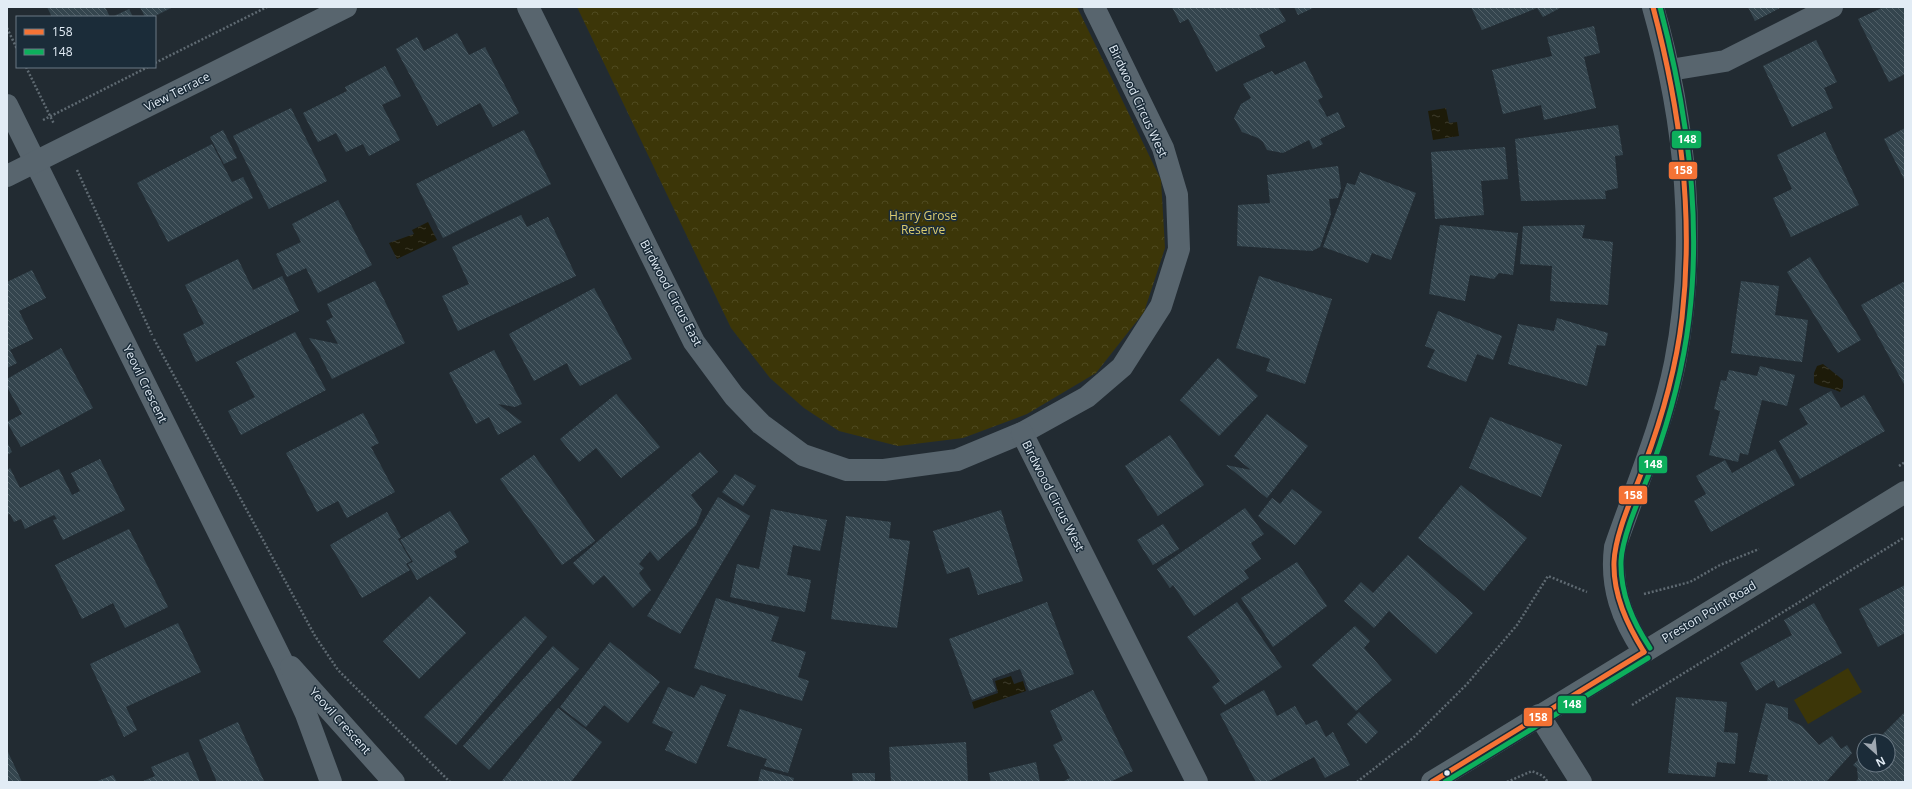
<svg xmlns="http://www.w3.org/2000/svg" width="1912" height="789" font-family="'Open Sans',sans-serif">
<defs>
<pattern id="park-crowns" width="20" height="18" patternUnits="userSpaceOnUse"><rect width="20" height="18" fill="#3c3608"/><path d="M2 6a3 3 0 1 1 6 0M12 15a3 3 0 1 1 6 0" fill="none" stroke="#4f4a20"/></pattern>
<pattern id="water-ripples" width="26" height="14" patternUnits="userSpaceOnUse"><rect width="26" height="14" fill="#1d1b09"/><path d="M2 4q2-2 4 0t4 0M15 11q2-2 4 0t4 0" fill="none" stroke="#3e3c2d"/></pattern>
<pattern id="building-back-hatch" width="6" height="6" patternUnits="userSpaceOnUse"><rect width="6" height="6" fill="#34454e"/><path d="M-1 5l2 2M0 0l6 6M5-1l2 2" fill="none" stroke="#516068"/></pattern>
</defs>
<rect width="100%" height="100%" fill="#222b32"/>
<path fill="url(#park-crowns)" d="M577 7H1077L1161 180 1165 248 1144 312 1096 373 1027 414 963 438 898 446 839 431 804 408 770 378 731 328Z"/>
<path fill="#3c3608" d="M1848 668 1862 692 1808 724 1794 700Z"/>
<g fill="url(#water-ripples)">
<path d="M1446 108 1449 123 1457 122 1459 136 1433 140 1428 111Z"/>
<path d="M428 222 437 240 397 259 389 243 414 234 412 230Z"/>
<path d="M1823 364 1843 380V387L1840 392C1831 387 1822 388 1814 383V373L1817 366Z"/>
<path d="M1011 676 1014 684 1023 681 1026 691 974 709 972 702 998 693 995 681Z"/>
</g>
<g fill="url(#building-back-hatch)">
<path d="M47 7H105L110 17H52Z"/>
<path d="M140 7H173L153 17H145Z"/>
<path d="M1172 7H1278L1286 21 1259 35 1265 47 1216 72 1188 19 1180 23Z"/>
<path d="M1294 7H1315L1298 15Z"/>
<path d="M1471 7H1562L1543 17 1537 8 1482 30Z"/>
<path d="M1748 7H1782L1755 21Z"/>
<path d="M1884 7H1905V74L1889 82 1858 19Z"/>
<path d="M129 9 133 17H112Z"/>
<path d="M1594 26 1600 53 1584 57 1596 108 1544 120 1541 105 1503 114 1492 70 1552 56 1547 37Z"/>
<path d="M457 33 469 55 485 47 519 113 493 127 480 103 437 126 396 49 417 37 424 51Z"/>
<path d="M1816 40 1837 82 1824 88 1833 108 1792 127 1763 66Z"/>
<path d="M1305 61 1323 97 1318 100 1327 117 1338 112 1345 127 1320 139 1323 144 1313 149 1309 140 1283 153 1267 150 1263 142 1258 138 1242 132 1234 118 1241 104 1251 98 1243 84 1272 71 1275 75Z"/>
<path d="M385 66 401 96 382 105 400 140 369 156 363 144 346 152 336 133 318 142 303 113 347 91 345 87Z"/>
<path d="M291 108 327 181 269 209 233 136Z"/>
<path d="M1618 125 1623 155 1615 156 1618 188 1605 191 1606 199 1521 201 1515 139Z"/>
<path d="M1905 128V181L1884 139Z"/>
<path d="M223 130 237 158 224 164 210 137Z"/>
<path d="M524 130 551 184 443 238 416 184Z"/>
<path d="M1825 132 1859 205 1791 237 1773 198 1792 189 1777 155Z"/>
<path d="M212 144 232 182 243 177 253 198 168 242 137 183Z"/>
<path d="M1505 147 1508 179 1481 181 1484 215 1435 219 1431 152Z"/>
<path d="M1338 166 1341 188 1338 198 1329 199 1331 214 1320 247 1312 251 1237 246 1238 205 1270 203 1267 175Z"/>
<path d="M1360 172 1416 193 1391 260 1372 253 1368 263 1323 247 1347 183 1355 185Z"/>
<path d="M338 200 372 265 318 293 306 268 287 277 276 254 301 242 292 224Z"/>
<path d="M521 215 527 227 548 217 576 276 458 331 442 296 469 284 452 247Z"/>
<path d="M1440 225 1518 233 1513 275 1499 273 1494 279 1470 275 1465 301 1429 294Z"/>
<path d="M1585 225 1582 238 1613 242 1608 305 1550 301 1552 266 1520 264 1523 226Z"/>
<path d="M1810 257 1861 340 1838 353 1787 272Z"/>
<path d="M238 259 253 290 282 276 299 311 196 362 183 334 204 324 185 285Z"/>
<path d="M32 270 46 298 19 311 33 339 10 350 17 363 7 368V282Z"/>
<path d="M1259 276 1332 299 1305 384 1266 371 1270 359 1236 348Z"/>
<path d="M375 281 405 343 332 379 319 353 309 338 338 344 326 321 333 317 327 304Z"/>
<path d="M1741 281 1779 286 1775 315 1808 320 1802 362 1731 353Z"/>
<path d="M1905 281V386L1861 305Z"/>
<path d="M594 288 632 359 580 386 570 371 567 363 534 381 509 334Z"/>
<path d="M1438 311 1502 336 1493 360 1477 354 1466 382 1427 367 1435 350 1425 346Z"/>
<path d="M1557 318 1608 333 1605 346 1597 345 1587 386 1508 364 1518 324 1554 331Z"/>
<path d="M295 332 326 390 241 435 228 411 255 397 236 362Z"/>
<path d="M61 348 93 408 21 447 7 422 22 414 7 387V379Z"/>
<path d="M494 350 522 404 515 407 498 404 522 422 498 435 489 417 476 424 449 373Z"/>
<path d="M1218 358 1258 396 1219 436 1180 400Z"/>
<path d="M1760 366 1795 375 1787 406 1762 400 1748 455 1740 453 1738 462 1709 455 1720 411 1714 409 1721 380 1726 381 1729 370 1757 376Z"/>
<path d="M1831 391 1841 408 1864 395 1885 431 1800 479 1779 441 1808 424 1799 409Z"/>
<path d="M616 394 660 447 621 478 596 448 579 462 560 439Z"/>
<path d="M363 413 379 443 371 447 395 492 347 518 338 501 317 512 286 453Z"/>
<path d="M1267 414 1308 446 1267 498 1226 465 1251 470 1234 456Z"/>
<path d="M1490 417 1562 445 1541 497 1469 468Z"/>
<path d="M1170 435 1204 485 1158 516 1125 466Z"/>
<path d="M7 442 12 452 7 455Z"/>
<path d="M1775 449 1795 485 1711 532 1694 501 1706 494 1696 476 1725 460 1732 473Z"/>
<path d="M700 452 718 472 691 495 702 510 696 525 658 561 650 551 639 564 644 568 639 573 651 590 633 608 604 575 593 585 573 563Z"/>
<path d="M534 455 595 541 562 565 500 479Z"/>
<path d="M100 459 125 510 63 540 53 520 57 519 54 515 25 529 21 519 14 522 10 514 7 515V470L10 468 20 488 59 469 72 495 80 491 71 473Z"/>
<path d="M735 474 756 486 743 506 722 492Z"/>
<path d="M1461 485 1527 538 1484 591 1418 538Z"/>
<path d="M1292 489 1322 512 1295 545 1258 516 1272 498 1280 504Z"/>
<path d="M718 497 750 516 680 634 647 616Z"/>
<path d="M1245 508 1264 534 1251 543 1261 559 1244 571 1249 578 1194 616 1173 585 1170 588 1157 569Z"/>
<path d="M771 509 827 520 820 551 793 545 787 575 811 580 805 612 730 597 737 564 759 569Z"/>
<path d="M1001 510 1023 581 978 595 969 567 947 574 933 531Z"/>
<path d="M450 511 469 542 454 551 457 557 417 580 408 564 413 562 400 540Z"/>
<path d="M387 512 401 537 398 539 411 561 406 564 410 570 362 598 330 545Z"/>
<path d="M846 516 891 522 889 538 910 541 897 628 831 619Z"/>
<path d="M1163 524 1179 549 1153 565 1137 540Z"/>
<path d="M129 529 168 607 125 628 113 603 82 619 55 565Z"/>
<path d="M1408 555 1473 613 1436 654 1389 611 1374 628 1344 601 1361 582 1373 593Z"/>
<path d="M1297 562 1327 606 1273 647 1241 598Z"/>
<path d="M1905 585V633L1878 647 1859 609Z"/>
<path d="M430 596 466 633 419 679 383 641Z"/>
<path d="M716 598 779 617 771 641 806 652 798 677 809 681 802 701 694 668Z"/>
<path d="M1047 602 1074 674 1029 691 1020 669 992 679 996 691 972 700 949 639Z"/>
<path d="M1237 602 1282 667 1225 705 1212 687 1220 681 1187 637Z"/>
<path d="M1814 603 1842 653 1778 688 1774 680 1756 691 1740 663 1792 635 1784 620Z"/>
<path d="M525 616 547 637 456 745 424 717Z"/>
<path d="M178 623 201 672 126 707 137 730 124 737 90 664Z"/>
<path d="M1355 626 1370 641 1364 648 1392 680 1356 711 1312 665Z"/>
<path d="M610 642 660 682 628 723 604 705 586 727 560 707Z"/>
<path d="M553 646 579 669 489 770 463 746Z"/>
<path d="M701 685 726 695 696 764 665 750 673 732 652 723 668 687 694 698Z"/>
<path d="M1093 690 1133 771 1110 782H1062L1070 778 1053 745 1063 740 1050 711Z"/>
<path d="M1264 690 1277 716 1295 706 1306 725 1317 720 1326 737 1333 732 1350 765 1325 778 1314 757 1267 782H1256L1220 714Z"/>
<path d="M1676 697 1727 702 1724 732 1738 733 1735 764 1717 762 1715 777 1668 773Z"/>
<path d="M1766 703 1788 708V719L1802 726 1819 745 1832 736 1841 749 1847 745 1852 753 1826 782H1767L1768 775 1749 772Z"/>
<path d="M558 708 602 742 571 782H504L502 781Z"/>
<path d="M740 709 802 729 788 773 764 766 767 759 727 746Z"/>
<path d="M1359 712 1378 732 1366 744 1347 724Z"/>
<path d="M1905 712V782H1855L1858 779 1857 768 1853 765 1864 754V765H1888V741H1876Z"/>
<path d="M238 722 264 781 262 782H217L199 740Z"/>
<path d="M966 742 968 782H891L889 747Z"/>
<path d="M7 750 22 782H7Z"/>
<path d="M188 752 200 782H141L155 776 151 767Z"/>
<path d="M1036 762 1040 782H991L989 773Z"/>
<path d="M761 769 794 778 793 782H758Z"/>
<path d="M852 773H875V782H853Z"/>
<path d="M113 775 117 782H95Z"/>
</g>
<g fill="none" stroke-linecap="round" stroke-linejoin="round">
<g stroke="#5f6a72" stroke-width="2.5" stroke-dasharray="2 2" stroke-linecap="butt">
<path d="M7 28 17 49"/>
<path d="M155 63 267 7"/>
<path d="M26 67 54 124"/>
<path d="M43 120 148 67"/>
<path d="M77 170 152 335"/>
<path d="M154 339 315 636 338 670 450 782"/>
<path d="M1899 466 1905 462"/>
<path d="M1644 594 1690 582 1720 565 1759 549"/>
<path d="M1632 705 1905 537"/>
<path d="M1357 782 1413 738 1467 684 1517 625 1548 576 1587 592"/>
<path d="M1507 782 1532 771 1543 776 1548 782"/>
</g>
<g stroke="#58656e" stroke-width="22">
<path d="M528 7 694 342 734 396 761 424 803 455 847 470H884L957 460 1022 433 1087 397 1122 367 1161 306 1179 249 1177 195 1163 148 1094 7"/>
<path d="M1670 70 1725 61 1832 7"/>
<path d="M7 105 283 663 306 714 331 782"/>
<path d="M7 176 346 7"/>
<path d="M1022 433 1197 782"/>
<path d="M1644 652C1622 619 1610 587 1615 547 1636 486 1662 427 1675 363 1698 245 1686 122 1653 7"/>
<path d="M291 667 394 782"/>
<path d="M1539 715 1581 782"/>
</g>
<path stroke="#59666e" stroke-width="22" d="M1432 782 1905 492"/>
<g stroke="#1b2c39" stroke-width="8">
<g id="bus-1">
<path d="M1644 652C1627 624 1613 595 1614 562 1615 533 1634 494 1644 466 1662 418 1676 369 1682 318 1694 212 1680 109 1653 7"/>
<path d="M1432 782 1644 652"/>
</g>
</g>
<g stroke="#1b2c39" stroke-width="8">
<g id="bus-2">
<path d="M1650 648C1633 622 1620 594 1621 561 1622 535 1643 490 1653 464 1670 417 1683 369 1689 319 1702 214 1687 109 1660 7"/>
<path d="M1445 782 1648 658"/>
</g>
</g>
<use href="#bus-1" stroke="#f57335" stroke-width="5"/>
<use href="#bus-2" stroke="#0daf5c" stroke-width="5"/>
</g>
<circle fill="#e2ecf5" stroke="#1b2c39" stroke-width="1.5" cx="1447" cy="773" r="3.5"/>
<g text-anchor="middle" stroke-width="3" stroke-linejoin="round" paint-order="stroke">
<g font-size="12" fill="#e2ecf5" stroke="#1b2c39">
<text transform="translate(177 92) rotate(-27)" y="4">View Terrace</text>
<text transform="translate(1138 101) rotate(65)" y="4">Birdwood Circus West</text>
<text transform="translate(671 293) rotate(62)" y="4">Birdwood Circus East</text>
<text transform="translate(145 384) rotate(64)" y="4">Yeovil Crescent</text>
<text transform="translate(1053 496) rotate(63)" y="4">Birdwood Circus West</text>
<text transform="translate(1709 612) rotate(-31)" y="4">Preston Point Road</text>
<text transform="translate(340 721) rotate(48)" y="4">Yeovil Crescent</text>
</g>
<g font-size="12" fill="#dccc6e" stroke="#1b2c39">
<text x="923" y="220">Harry Grose<tspan x="923" dy="14">Reserve</tspan></text>
</g>
</g>
<g stroke="#1b2c39" stroke-width="1.5">
<rect x="1671" y="130" width="31" height="19" rx="4" fill="#0daf5c"/>
<rect x="1668" y="161" width="30" height="19" rx="4" fill="#f57335"/>
<rect x="1638" y="455" width="30" height="19" rx="4" fill="#0daf5c"/>
<rect x="1618" y="485" width="30" height="20" rx="4" fill="#f57335"/>
<rect x="1557" y="695" width="30" height="19" rx="4" fill="#0daf5c"/>
<rect x="1523" y="707" width="30" height="20" rx="4" fill="#f57335"/>
</g>
<g font-size="11" text-anchor="middle" font-weight="bold" fill="#fff">
<text x="1687" y="143">148</text>
<text x="1683" y="174">158</text>
<text x="1653" y="468">148</text>
<text x="1633" y="499">158</text>
<text x="1572" y="708">148</text>
<text x="1538" y="721">158</text>
</g>
<rect width="1912" height="789" fill="none" stroke="#e2ecf5" stroke-width="16"/>
<rect x="16" y="16" width="140" height="52" fill="#1b2c39" stroke="#6b7984"/>
<rect x="24" y="29" width="20" height="6" fill="#f57335" stroke="#6b7984"/>
<text x="52" y="36" font-size="12" fill="#e2ecf5">158</text>
<rect x="24" y="49" width="20" height="6" fill="#0daf5c" stroke="#6b7984"/>
<text x="52" y="56" font-size="12" fill="#e2ecf5">148</text>
<g transform="translate(1876 753) rotate(153)"><circle r="19" fill="#1b2c39" stroke="#6b7984"/>
<path d="M0-3L7 15L0 10L-7 15Z" fill="#9fa8b1"/>
<text y="-6" font-size="11" font-weight="bold" text-anchor="middle" fill="#e2ecf5">N</text>
</g>
</svg>
